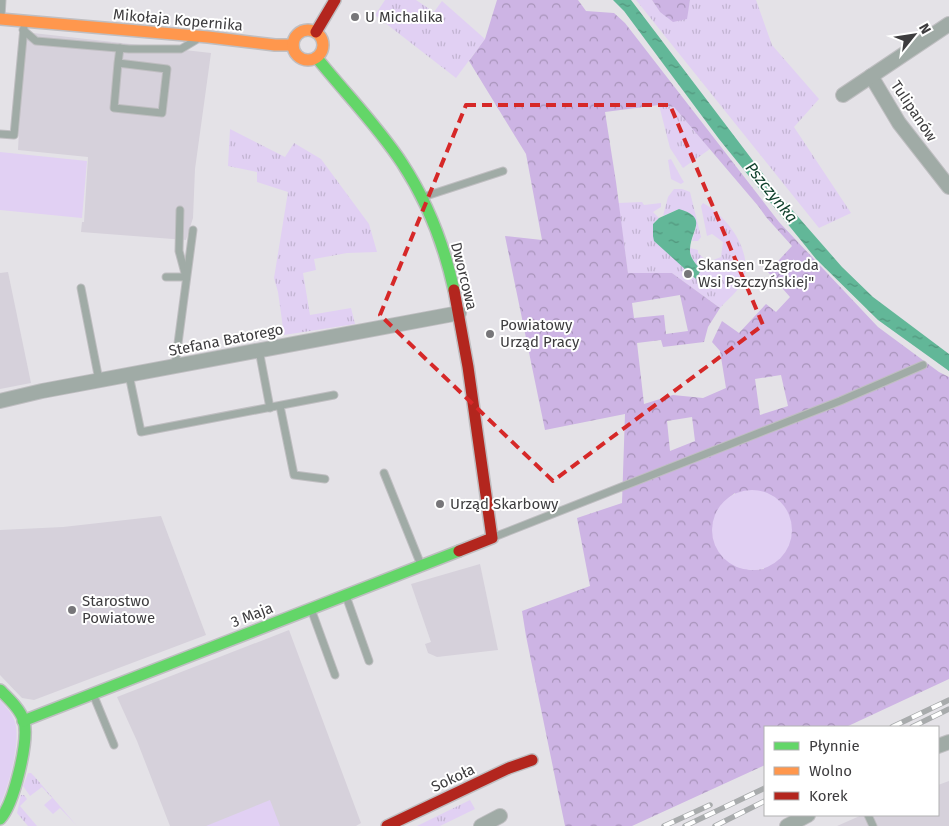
<svg xmlns="http://www.w3.org/2000/svg" width="949" height="826" font-family="'Fira Sans',sans-serif">
<defs>
<pattern id="grass-tufts" width="24" height="20" patternUnits="userSpaceOnUse" patternTransform="scale(1.25)"><rect width="24" height="20" fill="#e1d0f3"/><path d="M3 7l-1-3M5 7V3M7 7l1-3M15 17l-1-3M17 17v-4M19 17l1-3" fill="none" stroke="#c2b4d1"/></pattern>
<pattern id="forest-crowns" width="20" height="18" patternUnits="userSpaceOnUse" patternTransform="scale(1.25)"><rect width="20" height="18" fill="#cdb4e4"/><path d="M2 6a3 3 0 1 1 6 0M12 15a3 3 0 1 1 6 0" fill="none" stroke="#a894ba"/></pattern>
<pattern id="water-ripples" width="26" height="14" patternUnits="userSpaceOnUse" patternTransform="scale(1.25)"><rect width="26" height="14" fill="#62b798"/><path d="M2 4q2-2 4 0t4 0M15 11q2-2 4 0t4 0" fill="none" stroke="#52967d"/></pattern>
</defs>
<rect width="100%" height="100%" fill="#e4e2e7"/>
<g fill="#d6d1db">
<path d="M24 32 211 53 195 169 193 218 186 240 81 232 82 222H84L88 157 18 150Z"/>
<path d="M8 272 31 383 0 389V273Z"/>
<path d="M161 516 206 635 34 700 22 698 0 675V530L63 527Z"/>
<path d="M480 564 498 650 437 657 428 653 425 644 431 642 411 584Z"/>
<path d="M289 630 361 823 356 826H170L137 741 117 697Z"/>
<path d="M949 781V826H837L862 815H938V785Z"/>
</g>
<g fill="url(#grass-tufts)">
<path d="M385 0H416L434 12 442 1 485 39 456 78 375 15Z"/>
<path d="M636 0H652L660 12 686 19 690 0H756L772 45 819 99 794 127 851 213 819 228Z"/>
<path d="M659 105 674 107 710 149 683 168 670 148Z"/>
<path d="M230 129 285 157 294 143 321 159 369 224 377 252 347 253 314 259 316 270 303 273 310 315 351 308 355 324 284 335 278 292 274 278 288 192 257 182V172L228 166Z"/>
<path d="M671 159 682 179 684 182 681 184 671 179 668 160Z"/>
<path d="M674 189H682L690 192 701 237 698 241H692L696 227 679 209 663 216 668 197Z"/>
<path d="M642 202 644 205 661 203V207L653 212 659 218 653 224 701 270C695 263 689 256 690 248L698 250V253L708 262 721 257 723 242 712 234 707 236 701 206 703 203C728 217 754 252 743 281 739 291 727 300 720 308L672 273H628L618 203Z"/>
<path d="M28 773H31L34 776 77 826 60 808 53 814 44 805 52 798 42 787 30 796 23 786Z"/>
<path d="M21 795H24L27 799 20 806 37 826H28L17 813Z"/>
<path d="M470 800 475 809 440 826H417Z"/>
</g>
<g fill="url(#forest-crowns)" fill-rule="evenodd">
<path d="M497 0H578L586 11 614 13 625 23 779 222 878 327 939 372 949 377V679L846 727H765V765L632 826H565L526 636 522 611 590 586 577 518 622 503 625 414 545 430 505 236 542 240 526 154 469 61 485 39ZM659 105 674 107 759 207 766 217 792 246 768 272 790 297 776 312 766 304 739 333 722 321 712 342 720 351 726 388 703 398 673 395 644 404 637 343 661 340 663 347 704 342 708 327 720 308 672 273H628L616 182 605 112ZM680 295 688 331 666 334 664 315 634 318 632 303ZM781 375 788 406 760 415 755 379ZM692 417 695 441 670 451 667 421ZM735 493 764 569 751 570 738 567 713 525C717 510 723 502 735 493Z"/>
<path d="M652 0H690L687 19 673 22 660 12Z"/>
</g>
<g fill="#e1d0f3">
<path d="M0 152 87 161 82 218 0 210Z"/>
<circle cx="752" cy="530" r="40"/>
<path d="M0 700C5 706 13 714 15 722 21 742 9 786 0 805Z"/>
<path d="M270 800 280 826H206Z"/>
</g>
<g fill="url(#water-ripples)">
<path d="M613 0H631L779 195 842 267 873 297 949 354V371L878 320 816 259 719 139 624 11Z"/>
<path d="M679 209C709 218 691 229 690 249 689 257 696 264 701 270L696 279 654 241 653 236V224L659 218Z"/>
</g>
<g fill="none" stroke-linecap="round" stroke-linejoin="round">
<g stroke="#bfbec1" stroke-width="9">
<g id="lane">
<path d="M1 17 2 0"/>
<path d="M23 30 36 41 129 49H181L196 40"/>
<path d="M118 63 114 108 162 113 167 69 118 63 120 48"/>
<path d="M0 134 14 135 24 27"/>
<path d="M423 197 503 171"/>
<path d="M166 277H186L179 251 180 210"/>
<path d="M81 288 99 380"/>
<path d="M259 350 270 408"/>
<path d="M175 366 193 230"/>
<path d="M129 375 141 432 334 395"/>
<path d="M280 406 294 475 325 479"/>
<path d="M384 473 421 565"/>
<path d="M494 537 840 401 923 365"/>
<path d="M346 596 369 661"/>
<path d="M311 609 335 675"/>
<path d="M93 694 114 745"/>
<path d="M868 815 873 826"/>
</g>
</g>
<g stroke="#bfbec1" stroke-width="16">
<g id="street">
<path d="M871 76 899 123 949 187"/>
<path d="M843 95 949 24"/>
<path d="M0 401 42 391 459 313"/>
<path d="M938 746 949 742"/>
<path d="M481 826 500 816"/>
<path d="M787 826 808 815"/>
</g>
</g>
<g stroke="#bfbec1" stroke-width="14">
<g id="fast">
<path d="M317 58C345 93 377 125 402 163 427 201 444 245 454 290"/>
<path d="M0 690C9 699 20 709 24 721 29 741 14 804 0 819"/>
<path d="M23 721 459 551"/>
</g>
</g>
<g stroke="#bfbec1" stroke-width="14">
<g id="slow">
<path d="M0 19 208 37 275 45H293"/>
<circle cx="308" cy="45" r="15"/>
</g>
</g>
<g stroke="#bfbec1" stroke-width="14">
<g id="jam">
<path d="M316 32 335 0"/>
<path d="M454 290 468 367 492 538 459 551"/>
<path d="M387 826 509 768 532 760"/>
</g>
</g>
<use href="#lane" stroke="#a0aba6" stroke-width="7"/>
<use href="#street" stroke="#a0aba6" stroke-width="14"/>
<use href="#fast" stroke="#63d668" stroke-width="11"/>
<use href="#slow" stroke="#ff974d" stroke-width="11"/>
<use href="#jam" stroke="#b3261e" stroke-width="11"/>
<g stroke="#a8abac" stroke-width="5.5">
<g id="rail">
<path d="M892 727 949 700"/>
<path d="M912 727 949 709"/>
<path d="M664 826 710 805"/>
<path d="M685 826 765 788"/>
<path d="M715 826 765 801"/>
</g>
</g>
<use href="#rail" stroke="#fff" stroke-width="4" stroke-dasharray="11" stroke-linecap="butt"/>
</g>
<path fill="none" stroke="#d62828" stroke-width="4" stroke-dasharray="10 6" stroke-linejoin="round" d="M466 105H670L763 325 553 481 380 315Z"/>
<g fill="#777679" stroke="#fff" stroke-width="2">
<circle cx="355" cy="17" r="5"/>
<circle cx="688" cy="274" r="5"/>
<circle cx="490" cy="334" r="5"/>
<circle cx="440" cy="504" r="5"/>
<circle cx="72" cy="610" r="5"/>
</g>
<g text-anchor="middle" stroke-width="4" stroke-linejoin="round" paint-order="stroke">
<g font-size="15" fill="#3d3c3e" stroke="#fff" text-anchor="start">
<text x="365" y="22">U Michalika</text>
<text x="698" y="270">Skansen "Zagroda<tspan x="698" dy="17">Wsi Pszczyńskiej"</tspan></text>
<text x="500" y="330">Powiatowy<tspan x="500" dy="17">Urząd Pracy</tspan></text>
<text x="450" y="509">Urząd Skarbowy</text>
<text x="82" y="606">Starostwo<tspan x="82" dy="17">Powiatowe</tspan></text>
</g>
<g font-size="15" fill="#3d3c3e" stroke="#fff">
<text transform="translate(178 20) rotate(5)" y="5">Mikołaja Kopernika</text>
<text transform="translate(914 111) rotate(56)" y="5">Tulipanów</text>
<text transform="translate(464 276) rotate(76)" y="5">Dworcowa</text>
<text transform="translate(226 340) rotate(-11)" y="5">Stefana Batorego</text>
<text transform="translate(252 615) rotate(-21)" y="5">3 Maja</text>
<text transform="translate(453 778) rotate(-25)" y="5">Sokoła</text>
</g>
<g font-size="16" font-style="italic" fill="#11422e" stroke="#fff">
<text transform="translate(772 192) rotate(51)" y="6">Pszczynka</text>
</g>
</g>
<rect x="764" y="726" width="175" height="90" fill="#ffffff" stroke="#b1b1b2"/>
<rect x="774" y="742" width="25" height="8" fill="#63d668" stroke="#b1b1b2"/>
<text x="809" y="751" font-size="15" fill="#3d3c3e">Płynnie</text>
<rect x="774" y="767" width="25" height="8" fill="#ff974d" stroke="#b1b1b2"/>
<text x="809" y="776" font-size="15" fill="#3d3c3e">Wolno</text>
<rect x="774" y="792" width="25" height="8" fill="#b3261e" stroke="#b1b1b2"/>
<text x="809" y="801" font-size="15" fill="#3d3c3e">Korek</text>
<g transform="translate(914 35) rotate(60)" stroke="#ffffff" stroke-width="4" paint-order="stroke">
<path d="M0-4L9 19L0 12L-9 19Z" fill="#3d3c3e"/>
<text y="-8" font-size="14" font-weight="bold" text-anchor="middle" fill="#3d3c3e">N</text>
</g>
</svg>
